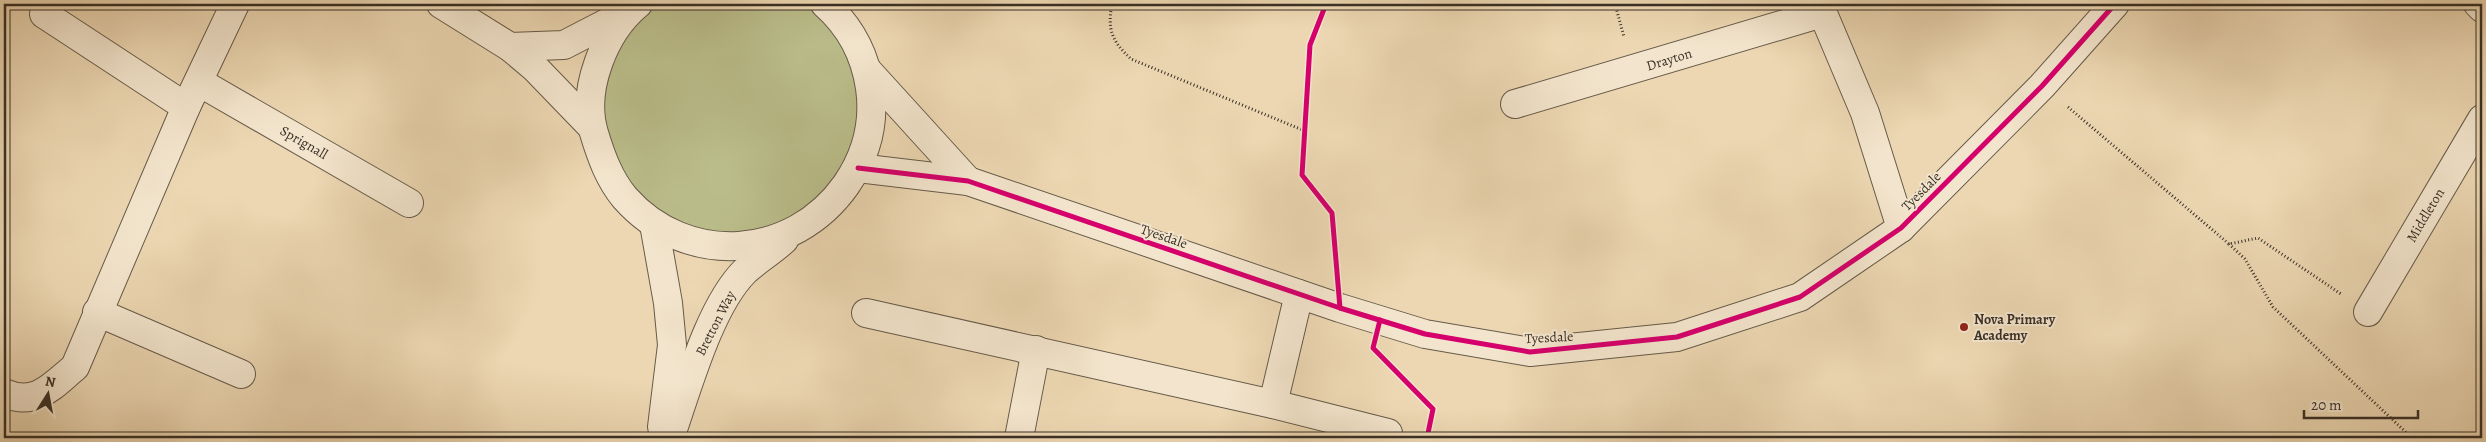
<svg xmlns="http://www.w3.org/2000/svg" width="2486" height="442" font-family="Alegreya,serif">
<rect width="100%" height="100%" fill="#ecd7b2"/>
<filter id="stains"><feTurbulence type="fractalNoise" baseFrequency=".004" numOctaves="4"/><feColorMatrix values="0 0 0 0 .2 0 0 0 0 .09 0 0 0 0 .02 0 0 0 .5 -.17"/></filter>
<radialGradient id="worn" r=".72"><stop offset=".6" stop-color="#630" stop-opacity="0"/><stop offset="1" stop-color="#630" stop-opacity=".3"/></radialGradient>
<path fill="#babd8a" stroke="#7a7658" d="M638 4H825L872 103 832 205 723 246 624 197 592 86Z"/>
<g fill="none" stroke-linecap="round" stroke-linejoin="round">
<g stroke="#665a49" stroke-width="30">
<g id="minor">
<path d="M441 4 510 47 535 68 592 127"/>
<path d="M1819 4 1865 113 1901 228"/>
<path d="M2478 4 2482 8"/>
<path d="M44 14 186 107"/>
<path d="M510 47 564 45 626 13"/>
<path d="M867 70 968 181"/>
<path d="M199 82 409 203"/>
<path d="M1515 104 1822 13"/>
<path d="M858 168 968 181 1340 308 1425 334 1530 352 1677 337 1800 297 1901 228 2042 86 2115 4"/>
<path d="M97 312 241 374"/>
<path d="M2368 312 2482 119"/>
<path d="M866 313 1273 404 1388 433"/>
<path d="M4 393C36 407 52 386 75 367L186 107 235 4"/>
<path d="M1273 404 1299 294"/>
<path d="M1019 438 1036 350"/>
</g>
</g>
<g stroke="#665a49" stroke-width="30">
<g id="tertiary">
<path d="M638 4C604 32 581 90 594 133 601 156 609 179 625 198 687 268 793 260 846 185 866 156 875 123 870 88 865 54 851 27 825 4"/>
<path d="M654 224 668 303 672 345 662 427"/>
<path d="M670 438C687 390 709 307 745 271 757 260 772 251 784 240"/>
</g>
</g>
<g stroke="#393026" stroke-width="3" stroke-dasharray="1 2.5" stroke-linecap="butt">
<path d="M1112 4C1107 30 1112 41 1131 59L1305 131"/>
<path d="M1615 4 1624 37"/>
<path d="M2068 107 2229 244 2258 238 2341 294"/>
<path d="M2229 244 2245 259 2273 307 2412 438"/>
</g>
<use href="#minor" stroke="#f3e5cd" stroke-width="28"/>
<use href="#tertiary" stroke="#f3e5cd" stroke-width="28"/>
<g stroke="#f3e5cd" stroke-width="8">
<g id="cycleway">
<path d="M1326 4 1310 45 1302 175 1332 213 1340 308"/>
<path d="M858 168 968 181 1340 308 1425 334 1530 352 1677 337 1800 297 1901 228 2042 86 2115 4"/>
<path d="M1380 320 1373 348 1433 409 1427 438"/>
</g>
</g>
<use href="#cycleway" stroke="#d6006c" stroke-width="5"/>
</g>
<circle fill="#8f2418" stroke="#f3e5cd" stroke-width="2" cx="1964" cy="327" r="5"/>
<g text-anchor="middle" stroke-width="4" stroke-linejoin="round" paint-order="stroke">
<g font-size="14" fill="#393026" stroke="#f3e5cd">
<text transform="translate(1669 59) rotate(-17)" y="5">Drayton</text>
<text transform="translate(304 142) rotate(30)" y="5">Sprignall</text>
<text transform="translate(1921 191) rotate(-45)" y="5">Tyesdale</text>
<text transform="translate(2425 215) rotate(-59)" y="5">Middleton</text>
<text transform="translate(1164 236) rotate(19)" y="5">Tyesdale</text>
<text transform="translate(715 323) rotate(-63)" y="5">Bretton Way</text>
<text transform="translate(1549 337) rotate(-3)" y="5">Tyesdale</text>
</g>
<g font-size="14" font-weight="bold" fill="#393026" stroke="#f3e5cd" text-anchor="start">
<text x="1974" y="324">Nova Primary<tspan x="1974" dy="16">Academy</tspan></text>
</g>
</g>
<rect width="2486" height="442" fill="none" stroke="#ecd7b2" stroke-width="20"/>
<rect x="5" y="5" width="2476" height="432" fill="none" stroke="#393026" stroke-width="2.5"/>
<rect x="10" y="10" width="2466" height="422" fill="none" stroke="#393026"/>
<g transform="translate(48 394) rotate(11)" stroke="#f3e5cd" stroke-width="4" paint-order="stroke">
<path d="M0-4L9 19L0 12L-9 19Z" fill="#393026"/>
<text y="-8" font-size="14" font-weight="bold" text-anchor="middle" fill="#393026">N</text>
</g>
<path d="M2304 410v8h114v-8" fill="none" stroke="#393026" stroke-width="2.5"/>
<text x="2311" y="410" font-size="15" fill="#393026" stroke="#f3e5cd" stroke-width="4" paint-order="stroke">20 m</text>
<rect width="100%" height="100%" filter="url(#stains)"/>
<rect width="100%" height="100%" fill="url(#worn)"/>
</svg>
